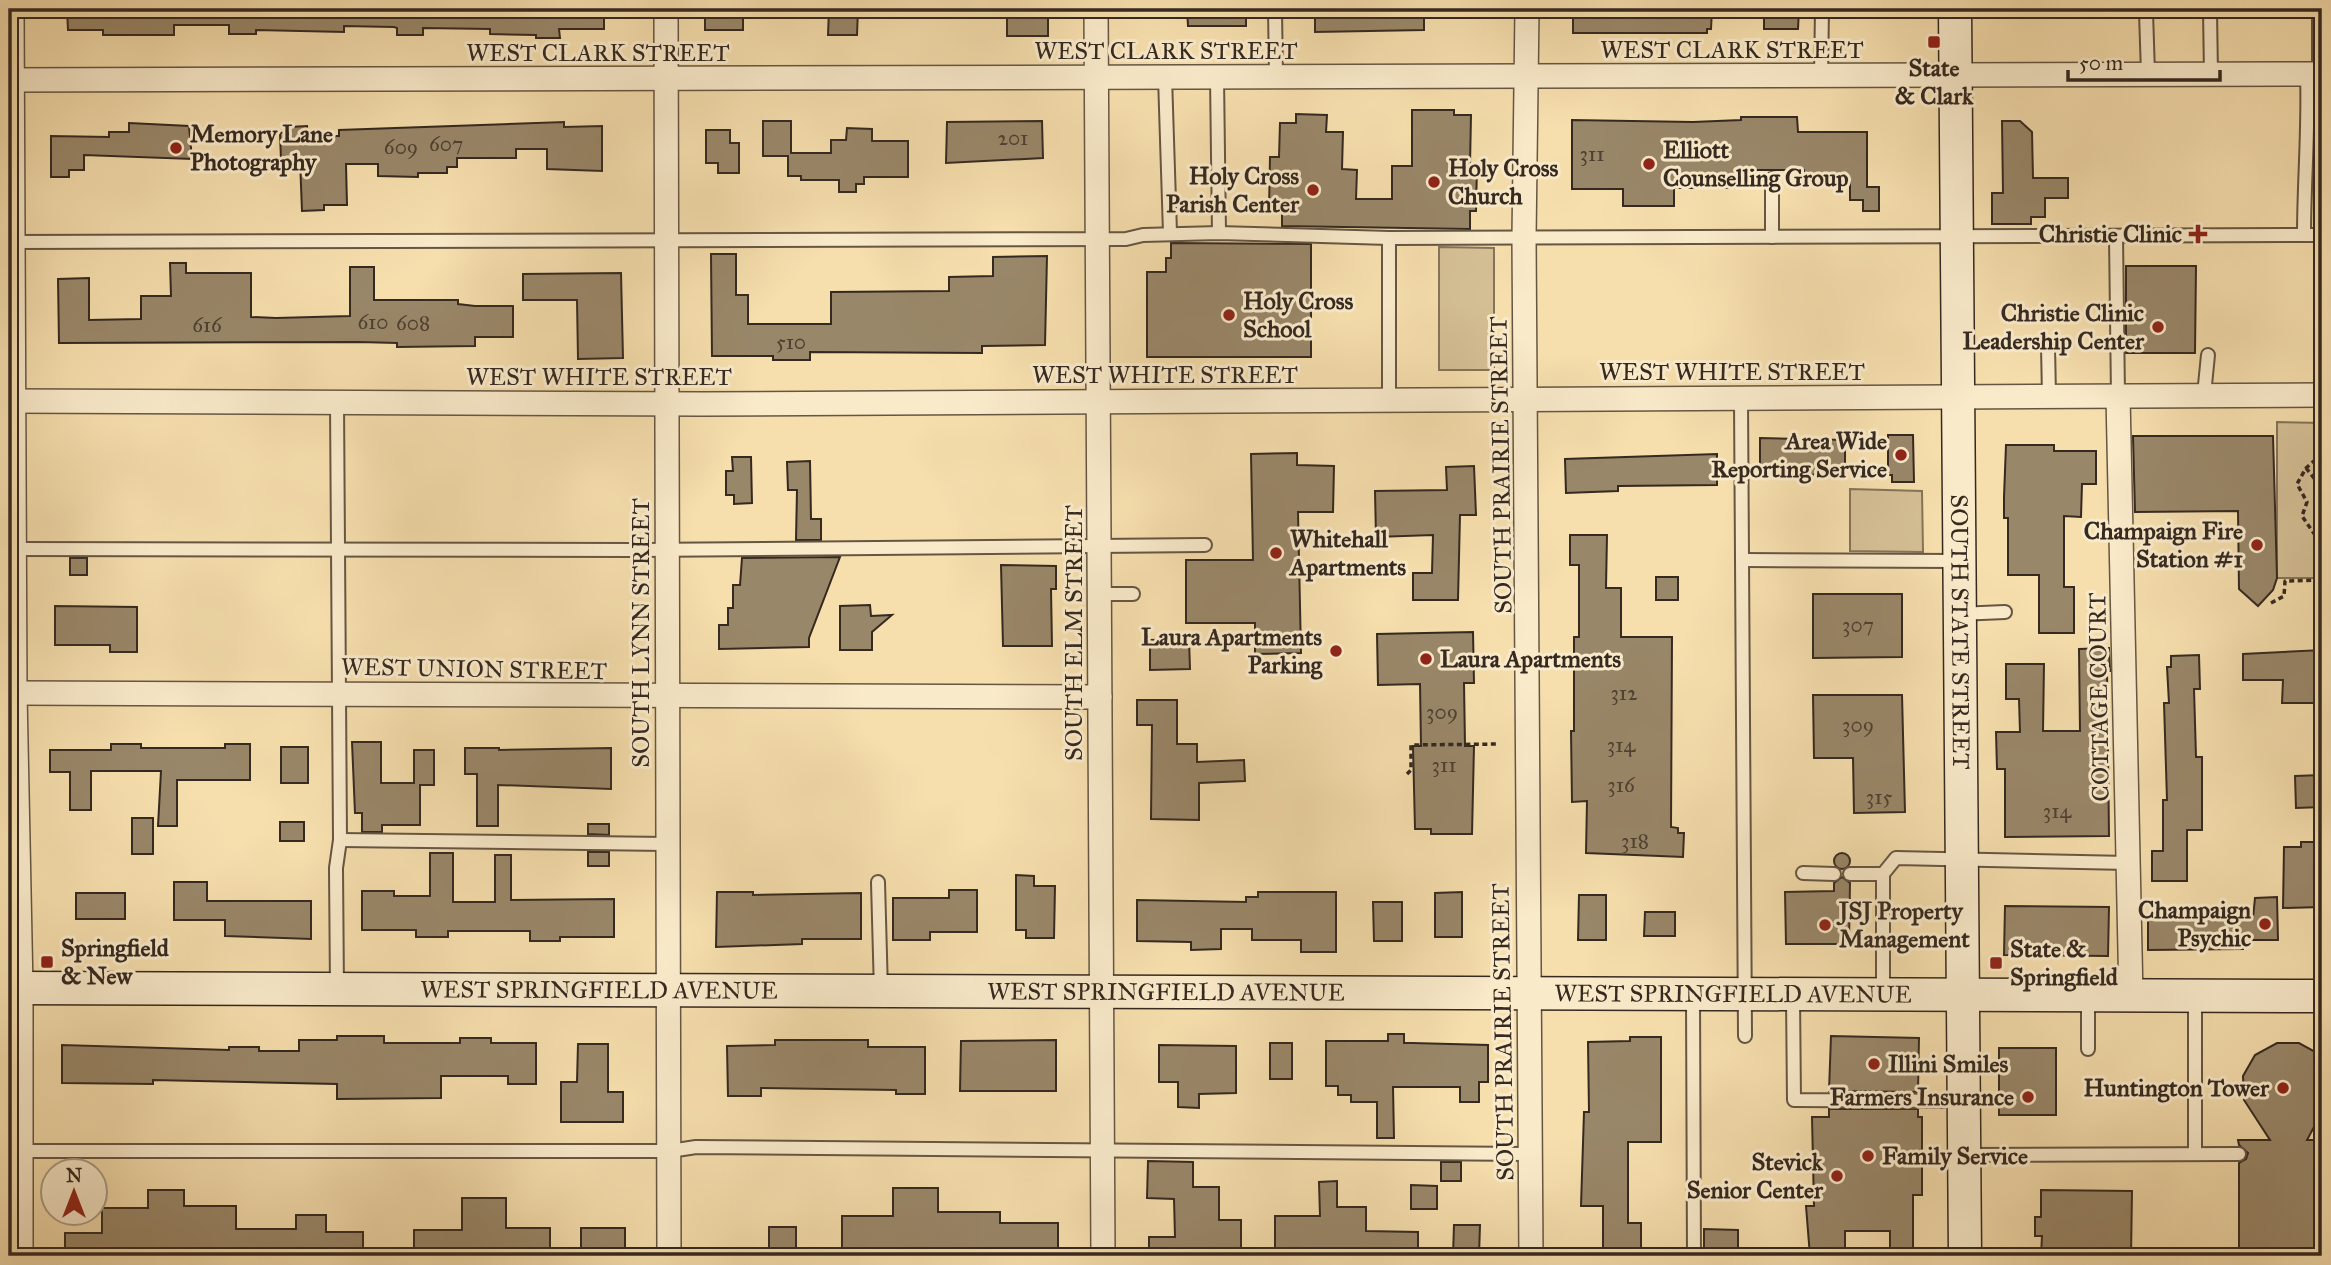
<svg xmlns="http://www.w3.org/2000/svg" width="2331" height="1265" font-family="'IM FELL Great Primer',serif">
<rect width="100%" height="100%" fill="#f6dead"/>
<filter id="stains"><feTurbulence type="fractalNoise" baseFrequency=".00286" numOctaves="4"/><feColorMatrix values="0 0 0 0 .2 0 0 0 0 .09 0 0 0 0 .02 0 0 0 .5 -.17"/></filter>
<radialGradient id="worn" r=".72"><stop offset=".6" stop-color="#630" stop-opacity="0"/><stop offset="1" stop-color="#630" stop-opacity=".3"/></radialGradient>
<g fill="#d5bf95" stroke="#85745a" stroke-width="2">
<path d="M1439 247 1494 248V370H1439Z"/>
<path d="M2277 422 2322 423V578H2277Z"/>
<path d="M1850 489 1922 491 1923 552 1850 551Z"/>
</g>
<g fill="#998769" stroke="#352920" stroke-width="2">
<path d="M67 9H604V29H559L560 38H536V35L490 34V29L423 28V35H397V28L394 27 344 26V32L256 30V34H229V25H174V35H103V30H68Z"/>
<rect x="705" y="9" width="38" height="21"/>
<path d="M829 9H858L857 35H828Z"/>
<rect x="1007" y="9" width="41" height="27"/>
<path d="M1187 9H1246V26H1188Z"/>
<path d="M1315 9H1424V30L1315 32Z"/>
<path d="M1573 9H1712L1711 29H1707V33H1573Z"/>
<path d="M1764 9H1799L1798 29H1764Z"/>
<path d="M1412 110H1454V115H1471L1470 165H1477L1476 211H1470V229L1282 226V210H1269L1270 157H1279L1280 123H1296V114L1327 115 1326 132H1343L1342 169 1357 170 1356 199H1392V166H1412Z"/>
<path d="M1741 117H1797L1798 132H1867V187H1879V211H1863V200H1850V178H1804V170H1734V188H1674V206H1623V189H1572V120L1693 122 1741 120Z"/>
<path d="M763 121H791V153H831V140H846L847 128 872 129V141H908V177H864V184H856V192H839V180H801V176H788V156H763Z"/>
<path d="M1042 121 1043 158 946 163 947 122Z"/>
<path d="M2002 121H2020L2032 132 2033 178H2068V198H2045V217H2031V224H1992V193H2003Z"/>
<path d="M564 122V127L602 126V171L547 169V149H516V158H457V167H447V173H418V177L378 176V164H346L347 205H324V210L302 211 300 160H281L280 133 289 132V127L307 126V136H339V130Z"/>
<path d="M129 123 189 126 192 159 84 155V170H69V177H51V136L109 137V132H129Z"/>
<path d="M706 130H730V143H739V173H718V163H706Z"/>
<path d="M1171 243 1311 244V357H1147V272H1166V258H1171Z"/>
<path d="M711 254H736V295H748V324H831V292L949 291V277L993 276V257L1047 256 1045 345 982 346V353L810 352V360H773V356H712Z"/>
<path d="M170 263H186V273H251V317L276 318 350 316V267H374V300H458V304L475 306H513V337H475V346L397 347V343L359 342 59 343 58 279 89 278V320L141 319V296H171Z"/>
<path d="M2126 266H2196L2195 353H2126Z"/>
<path d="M621 273 623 358 578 359 577 300H523V274Z"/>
<path d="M1888 435H1913L1914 482H1892V475H1888Z"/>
<path d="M2133 436H2273L2277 578 2273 590 2258 606 2239 589 2238 511 2135 512Z"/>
<path d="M1760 438 1845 440V474L1760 476Z"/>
<path d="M2006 445H2054V451H2096V484H2082L2081 517 2064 516V587H2074V633H2039V575H2008V518H2004V497Z"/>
<path d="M1297 453V465L1334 466 1333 512H1298L1301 653 1255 654V623H1186V560H1253L1251 454Z"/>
<path d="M1717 454V485L1618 486V491L1566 493 1565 459Z"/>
<path d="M732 457H751L752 503 734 504V495H726V471H733Z"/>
<path d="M810 461 811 519H821V540H796L797 490H788L787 462Z"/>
<path d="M1474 466 1476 515H1460L1458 600H1413V573H1432L1433 535 1376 537 1375 491 1447 490 1446 467Z"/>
<path d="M1570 535H1607L1606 588H1621V637H1672L1671 827 1678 828V833H1684L1683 857 1586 853 1587 801 1572 802 1571 731H1574V637H1579V565H1570Z"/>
<path d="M840 557 809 638V647L719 649V625H728V608H733V585H740L742 558Z"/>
<rect x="70" y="558" width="17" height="17"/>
<path d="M1001 565 1056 566V589H1051L1052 646H1003Z"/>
<rect x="1656" y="577" width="22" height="23"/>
<path d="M1813 594H1902V657L1813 658Z"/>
<path d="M870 605 871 616 892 615 872 632V650H840V606Z"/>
<path d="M55 606 137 607V652H110V645H55Z"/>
<path d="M1473 632 1474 683H1464L1465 746H1474L1472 834H1431V829H1415L1413 746H1421L1420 684 1378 685 1377 634Z"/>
<path d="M1189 639 1190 669 1150 670V640Z"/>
<path d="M2109 648 2110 671H2107L2109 836 2005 837V769H1997L1996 732H2020L2019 699H2006V664H2044L2043 731H2080L2079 649Z"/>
<path d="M2322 650V703H2282L2283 680H2243V654Z"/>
<path d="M2199 655 2200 689H2194L2196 757H2202V830H2187V881H2152V851H2163V800H2167L2164 703H2169L2167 667H2171V656Z"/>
<path d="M1813 695H1902L1905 812 1854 813 1853 758H1814Z"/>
<path d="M1137 700H1177V744H1197V762L1244 760 1245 781 1199 783V820L1151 819 1152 725H1137Z"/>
<path d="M352 742H381V783H414V750H434V785H420V825H382V832H362V813H355Z"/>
<path d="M111 744H141V748H225V744H250V780H177V826H158L161 771H91V810H70V772H50V750H111Z"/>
<rect x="281" y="747" width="27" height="36"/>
<path d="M465 748H499V750L611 748V789L498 785V826H477V774H465Z"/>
<path d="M2322 775V807L2296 808 2295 776Z"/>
<rect x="132" y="818" width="21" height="36"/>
<rect x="280" y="822" width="24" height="19"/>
<path d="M588 824H609V835L588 834Z"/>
<path d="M2301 842H2322V907L2283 908 2284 847H2301Z"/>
<rect x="588" y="852" width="21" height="14"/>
<path d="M430 853H453V902H495V855H511V900L614 899V937H560V941H530V931H448V937H416V930H362V891H394V896H430Z"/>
<circle cx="1842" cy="861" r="8"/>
<path d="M1016 875 1034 876V886H1055L1054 938H1026V930H1016Z"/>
<path d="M1842 877 1850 883 1849 944H1786L1785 892 1834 891V883Z"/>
<path d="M174 882H207V901H311V939L225 936V920H174Z"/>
<path d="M949 890H977V932H930V940H893V898H949Z"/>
<path d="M717 892H753V895L861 893V939H802V944L716 947Z"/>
<path d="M1258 892H1336V952H1301V940H1252V929H1221V949L1191 950V942L1137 941V900L1246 902V897H1258Z"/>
<path d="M1462 892V937H1435V893Z"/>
<rect x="76" y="893" width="49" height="26"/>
<path d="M1579 895H1606V940H1578Z"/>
<path d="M2277 897 2278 940H2243V949L2148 950V919L2253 918 2255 898Z"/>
<path d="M1373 902H1402V941H1374Z"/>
<path d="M2005 906 2109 907 2108 956 2004 955Z"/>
<path d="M1645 912H1675V936H1644Z"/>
<path d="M1388 1034H1404V1043H1412L1488 1045V1082H1479V1102H1460V1087H1393L1394 1138H1377V1102H1351V1095H1338V1086H1326V1041H1388Z"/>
<path d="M337 1036H384V1043H460V1038H491V1043H536V1084H508V1076H441V1098L337 1099V1084L153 1080V1084L62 1083V1045L229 1050V1047H259V1051H299V1040H337Z"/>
<path d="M1831 1036 1919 1038 1918 1092 1829 1091Z"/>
<path d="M1630 1037H1661V1142H1628V1223H1641V1256H1603V1206H1581L1584 1112H1589L1588 1042 1630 1041Z"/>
<path d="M775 1040H868V1047H925V1094H896V1090L761 1088V1096H728L727 1046 775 1045Z"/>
<path d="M1056 1040V1091H960L961 1041Z"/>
<rect x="1270" y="1043" width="22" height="36"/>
<path d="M2277 1043H2299L2319 1054 2322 1059V1112L2307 1140H2322V1256H2239V1163L2246 1159 2248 1153 2239 1145 2238 1140H2270L2244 1100 2243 1076 2255 1055Z"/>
<path d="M578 1044H608V1092H623V1122H561V1082H577Z"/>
<path d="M1159 1045 1236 1046V1093L1199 1094V1108L1178 1107V1082H1159Z"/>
<rect x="1999" y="1048" width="57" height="67"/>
<path d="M1829 1109H1918V1117H1922V1195H1913V1256H1890V1231H1845V1256H1810L1806 1206H1814L1812 1117H1829Z"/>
<path d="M1148 1161 1193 1162V1187H1219V1220H1241V1256H1149V1237H1175L1174 1199 1147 1198Z"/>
<rect x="1441" y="1162" width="20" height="19"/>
<path d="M1337 1181V1207H1366V1231L1418 1232V1256H1275V1216H1320L1319 1182Z"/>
<path d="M1411 1185 1437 1186V1209H1411Z"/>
<path d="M893 1188H938V1212H1000V1223H1058V1256H1014V1252L842 1256V1216H893Z"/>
<path d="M148 1190H184V1206H236V1229H296V1215H326V1232H363V1256H65V1233H102V1208H148Z"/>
<path d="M2041 1190 2132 1191 2131 1256H2041L2042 1236H2035V1217H2041Z"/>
<path d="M462 1198H506V1228H550V1256H414V1230H462Z"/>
<path d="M1454 1225H1480L1479 1256H1453Z"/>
<rect x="769" y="1227" width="27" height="29"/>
<rect x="581" y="1228" width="44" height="28"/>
<path d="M1704 1229 1738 1230V1256H1704Z"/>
</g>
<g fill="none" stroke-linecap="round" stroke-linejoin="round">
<g stroke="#655643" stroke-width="16">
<g id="service">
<path d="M1275 9 1276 77"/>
<path d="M2210 11 2211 74"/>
<path d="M2146 12 2148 74"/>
<path d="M2319 16V74"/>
<path d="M1821 76 1822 9"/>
<path d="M1165 77 1170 233"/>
<path d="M1217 77 1219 233"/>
<path d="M1772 179V237"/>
<path d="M2304 235C2304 181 2309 128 2307 74"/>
<path d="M2116 236 2118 396"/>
<path d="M1389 238V400"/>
<path d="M12 242 1126 239 1143 235 1219 233 1389 238 2322 235"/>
<path d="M2048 346 2049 396"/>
<path d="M2204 395 2208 355"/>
<path d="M1741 399 1745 1036"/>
<path d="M14 549 639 550 1205 545"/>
<path d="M1744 560 1958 561"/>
<path d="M1100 594H1133"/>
<path d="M1958 614 2005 612"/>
<path d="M340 840 667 844"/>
<path d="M1803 873 1834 874"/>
<path d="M1850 874H1883"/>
<path d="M878 882 881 992"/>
<path d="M337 990 336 868 340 840 337 402"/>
<path d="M1693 994 1694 1256"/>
<path d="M1883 994V874L1896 858 2128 863"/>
<path d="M1793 996 1794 1100 1963 1101"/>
<path d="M2088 997V1049"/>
<path d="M2195 997V1153"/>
<path d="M9 1151H670L696 1147 1530 1154"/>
<path d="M1964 1155 2239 1154"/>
</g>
</g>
<g stroke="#655643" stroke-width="26">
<g id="minor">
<path d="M12 9 15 693 21 989V1256"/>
<path d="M666 9 669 1256"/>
<path d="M1096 9 1103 1256"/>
<path d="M1527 9 1524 238 1531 1256"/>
<path d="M9 80 2322 74"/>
<path d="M2118 396 2131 997"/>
<path d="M9 401 702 404 2322 395"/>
<path d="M15 693 1100 697"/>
</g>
</g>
<g stroke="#352920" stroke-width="35">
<g id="secondary">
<path id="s1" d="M1955 9 1965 1256"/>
<path id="s2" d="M9 988 2322 996"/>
</g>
</g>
<g stroke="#352920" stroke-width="3.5" stroke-dasharray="5 3.5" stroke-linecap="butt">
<path d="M2322 454 2306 468 2297 484 2307 502 2302 516 2317 538 2322 536"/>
<path d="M2306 468 2322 488"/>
<path d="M2271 603 2284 596 2285 581 2322 580"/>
<path d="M1407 774 1411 770V745L1499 744"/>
</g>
<use href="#service" stroke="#f9eaca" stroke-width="12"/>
<use href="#minor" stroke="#f9eaca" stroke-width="23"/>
<use href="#secondary" stroke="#f9eaca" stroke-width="32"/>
</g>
<g fill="#8f2418" stroke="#f9eaca" stroke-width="2.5">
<rect x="1927" y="35" width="14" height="14" rx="3.5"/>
<circle cx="176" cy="148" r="7"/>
<circle cx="1649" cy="164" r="7"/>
<circle cx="1434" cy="182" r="7"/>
<circle cx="1313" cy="190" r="7"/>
<path d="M2194.5 223.5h7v7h7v7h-7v7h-7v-7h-7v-7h7z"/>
<circle cx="1229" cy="315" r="7"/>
<circle cx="2158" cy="327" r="7"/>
<circle cx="1901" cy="455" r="7"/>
<circle cx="2257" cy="545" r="7"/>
<circle cx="1276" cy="553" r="7"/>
<circle cx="1336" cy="651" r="7"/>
<circle cx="1426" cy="659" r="7"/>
<circle cx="2265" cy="924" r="7"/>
<circle cx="1825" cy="925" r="7"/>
<rect x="40" y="955" width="14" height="14" rx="3.5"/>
<rect x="1989" y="956" width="14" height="14" rx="3.5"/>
<circle cx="1874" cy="1064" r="7"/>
<circle cx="2283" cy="1088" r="7"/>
<circle cx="2028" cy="1097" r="7"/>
<circle cx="1868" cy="1156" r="7"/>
<circle cx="1837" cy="1176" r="7"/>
</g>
<g text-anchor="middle" stroke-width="6" stroke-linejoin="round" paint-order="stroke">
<g font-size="21" fill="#4e4032">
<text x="1013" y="145">201</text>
<text x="446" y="151">607</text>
<text x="401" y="154">609</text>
<text x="1592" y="161">311</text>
<text x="373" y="329">610</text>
<text x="413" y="330">608</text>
<text x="207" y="332">616</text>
<text x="791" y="349">510</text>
<text x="1858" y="632">307</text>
<text x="1624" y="700">312</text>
<text x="1442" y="719">309</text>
<text x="1858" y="732">309</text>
<text x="1621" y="752">314</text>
<text x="1444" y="772">311</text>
<text x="1621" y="792">316</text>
<text x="1879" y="804">315</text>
<text x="2057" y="818">314</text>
<text x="1635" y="848">318</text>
</g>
<g font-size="24" fill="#352920" stroke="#f9eaca">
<text x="1732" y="58">WEST CLARK STREET</text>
<text x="1166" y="59">WEST CLARK STREET</text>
<text x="598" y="61">WEST CLARK STREET</text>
<text x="1732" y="380">WEST WHITE STREET</text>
<text x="1165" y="383">WEST WHITE STREET</text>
<text x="599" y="385">WEST WHITE STREET</text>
<text transform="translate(1501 465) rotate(-91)" y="8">SOUTH PRAIRIE STREET</text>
<text transform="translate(641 633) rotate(-90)" y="8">SOUTH LYNN STREET</text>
<text transform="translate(1074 633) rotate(-90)" y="8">SOUTH ELM STREET</text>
<text dy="8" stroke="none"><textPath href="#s1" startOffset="623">SOUTH STATE STREET</textPath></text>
<text transform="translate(474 669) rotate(1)" y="8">WEST UNION STREET</text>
<text transform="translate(2099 697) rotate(-91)" y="8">COTTAGE COURT</text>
<text dy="8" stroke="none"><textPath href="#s2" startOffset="590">WEST SPRINGFIELD AVENUE</textPath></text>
<text dy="8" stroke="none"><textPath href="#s2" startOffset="1157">WEST SPRINGFIELD AVENUE</textPath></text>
<text dy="8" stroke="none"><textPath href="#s2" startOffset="1724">WEST SPRINGFIELD AVENUE</textPath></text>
<text transform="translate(1503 1032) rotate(-91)" y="8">SOUTH PRAIRIE STREET</text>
</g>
<g font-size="24" font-weight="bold" fill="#352920" stroke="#f9eaca" text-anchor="start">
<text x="1934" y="76" text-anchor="middle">State<tspan x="1934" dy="28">&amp; Clark</tspan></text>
<text x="190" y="142">Memory Lane<tspan x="190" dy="28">Photography</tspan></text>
<text x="1663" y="158">Elliott<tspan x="1663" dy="28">Counselling Group</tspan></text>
<text x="1448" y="176">Holy Cross<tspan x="1448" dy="28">Church</tspan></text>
<text x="1299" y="184" text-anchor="end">Holy Cross<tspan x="1299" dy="28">Parish Center</tspan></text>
<text x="2182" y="242" text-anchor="end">Christie Clinic</text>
<text x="1243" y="309">Holy Cross<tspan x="1243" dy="28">School</tspan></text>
<text x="2144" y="321" text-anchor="end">Christie Clinic<tspan x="2144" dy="28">Leadership Center</tspan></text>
<text x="1887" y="449" text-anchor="end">Area Wide<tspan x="1887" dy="28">Reporting Service</tspan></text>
<text x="2243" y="539" text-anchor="end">Champaign Fire<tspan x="2243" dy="28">Station #1</tspan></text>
<text x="1290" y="547">Whitehall<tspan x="1290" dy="28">Apartments</tspan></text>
<text x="1322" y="645" text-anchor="end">Laura Apartments<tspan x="1322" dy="28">Parking</tspan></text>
<text x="1440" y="667">Laura Apartments</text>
<text x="2251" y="918" text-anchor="end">Champaign<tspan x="2251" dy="28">Psychic</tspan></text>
<text x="1839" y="919">JSJ Property<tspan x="1839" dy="28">Management</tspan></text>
<text x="61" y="956">Springfield<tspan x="61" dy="28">&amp; New</tspan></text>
<text x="2010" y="957">State &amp;<tspan x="2010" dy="28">Springfield</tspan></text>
<text x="1888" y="1072">Illini Smiles</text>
<text x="2269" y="1096" text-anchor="end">Huntington Tower</text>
<text x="2014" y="1105" text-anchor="end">Farmers Insurance</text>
<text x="1882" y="1164">Family Service</text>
<text x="1823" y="1170" text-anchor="end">Stevick<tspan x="1823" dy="28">Senior Center</tspan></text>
</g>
</g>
<rect width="2331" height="1265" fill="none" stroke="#f6dead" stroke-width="35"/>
<rect x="10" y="10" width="2310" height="1244" fill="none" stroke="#352920" stroke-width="3.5"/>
<rect x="18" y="18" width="2296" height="1230" fill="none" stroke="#352920" stroke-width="2"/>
<g transform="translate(74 1192)"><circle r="33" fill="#f9eaca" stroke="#ab9d86" stroke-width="2"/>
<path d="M0-5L12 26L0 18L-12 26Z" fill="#8f2418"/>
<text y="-10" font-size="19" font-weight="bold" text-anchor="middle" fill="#352920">N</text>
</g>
<path d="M2068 70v10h152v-10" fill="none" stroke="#352920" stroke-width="3.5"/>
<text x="2079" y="70" font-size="21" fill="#352920" stroke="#f9eaca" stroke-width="5" paint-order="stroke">50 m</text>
<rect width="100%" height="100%" filter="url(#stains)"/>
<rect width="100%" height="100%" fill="url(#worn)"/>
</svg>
